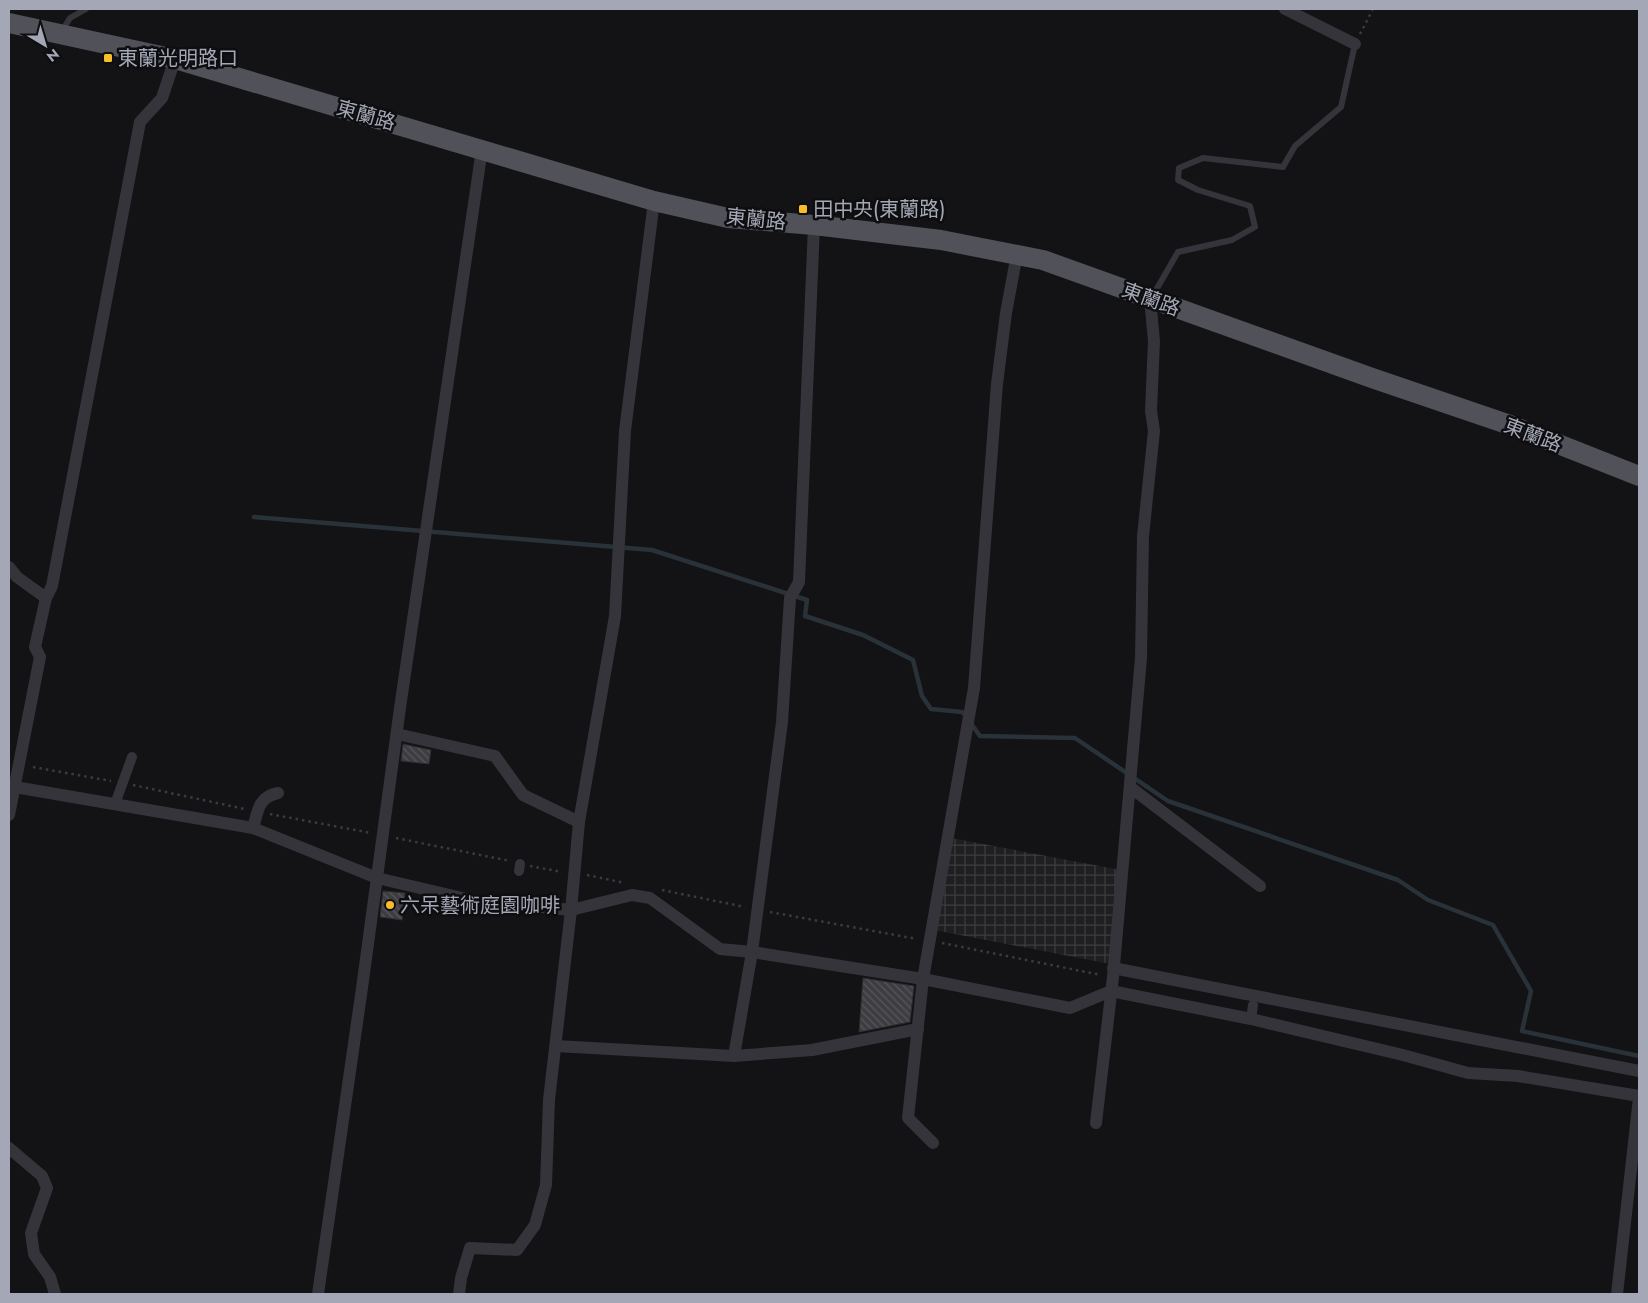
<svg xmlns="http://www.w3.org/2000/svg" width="1648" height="1303" font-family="Jost,'Noto Sans TC',sans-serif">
<defs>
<pattern id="industrial-grid" width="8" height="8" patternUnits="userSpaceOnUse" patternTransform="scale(1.25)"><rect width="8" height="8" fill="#1f1f22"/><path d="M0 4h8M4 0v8" fill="none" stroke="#3d3d40"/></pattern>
<pattern id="building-back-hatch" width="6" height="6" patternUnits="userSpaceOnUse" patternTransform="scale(1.25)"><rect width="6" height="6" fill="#3d3d42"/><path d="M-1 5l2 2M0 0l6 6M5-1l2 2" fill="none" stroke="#56565b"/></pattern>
</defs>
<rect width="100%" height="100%" fill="#131315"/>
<path fill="url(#industrial-grid)" d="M951 838 1121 870 1110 964 934 930Z"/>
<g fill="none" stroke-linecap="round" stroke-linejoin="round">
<g stroke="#293139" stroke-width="4.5">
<path d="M254 517 652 550 807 600 805 616 863 635 913 660 922 696 931 709 962 712 966 716"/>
<path d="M970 722 980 736 1075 738 1168 801 1398 880 1428 900 1493 925 1531 991 1522 1031 1639 1056"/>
</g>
</g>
<g fill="url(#building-back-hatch)" stroke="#2d2d31">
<path d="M403 744 431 750 429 764 401 761Z"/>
<path d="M383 891 405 893 402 920 380 917Z"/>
<path d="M863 978 914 986 910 1022 859 1032Z"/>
</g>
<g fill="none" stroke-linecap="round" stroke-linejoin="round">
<g stroke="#3a3b41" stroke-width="2.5" stroke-dasharray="2.5 4" stroke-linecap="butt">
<path d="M1360 34 1373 9"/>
<path d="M33 767 111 781"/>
<path d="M133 785 245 809"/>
<path d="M270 814 371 833"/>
<path d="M396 838 510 861"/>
<path d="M530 866 562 872"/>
<path d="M587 875 625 883"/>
<path d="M662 890 745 907"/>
<path d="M770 912 917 939"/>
<path d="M942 943 1101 975"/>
</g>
<g stroke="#34343a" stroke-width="6">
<path d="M62 31 70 18 86 9"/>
<path d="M1152 297 1178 252 1232 240 1255 227 1250 206 1198 190 1178 180 1179 168 1203 158 1283 167 1295 146 1341 107 1355 44"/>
</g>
<g stroke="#34343a" stroke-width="10">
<path d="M115 804 132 757"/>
<path d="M519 871 520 864"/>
<path d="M1251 1019 1253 1005"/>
</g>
<g stroke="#34343a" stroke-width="12">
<path d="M1285 9 1355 44"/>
<path d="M9 567 17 577 46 598"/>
<path d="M397 734 495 756 523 795 579 822"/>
<path d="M9 786 253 828 377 878 471 900 571 910 632 895 650 898 720 949 752 952 923 979 1070 1008 1111 991 1251 1019 1403 1055 1468 1073 1518 1076 1639 1096"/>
<path d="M1130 787 1260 886"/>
<path d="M9 815 40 657 35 647 46 598 52 586 140 122 162 98 175 59"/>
<path d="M253 828C258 811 258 797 278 793"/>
<path d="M1113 968 1639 1071"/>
<path d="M556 1046 734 1056 812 1050 918 1029"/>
<path d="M734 1056 752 952 782 722 790 598 799 582 814 225"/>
<path d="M1096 1123 1113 977 1141 658 1143 536 1154 431 1151 411 1154 341 1150 299"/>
<path d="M933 1143 908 1118 923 979 974 688 997 384 1006 313 1017 254"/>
<path d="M9 1148 42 1176 47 1188 31 1233 34 1254 50 1277 55 1294"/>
<path d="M318 1294 362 988 400 708 482 149"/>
<path d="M459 1294 461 1278 470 1248 517 1250 535 1225 546 1185 549 1100 571 910 579 822 615 616 625 431 654 201"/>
<path d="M1617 1294 1639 1098"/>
</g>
<path stroke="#505159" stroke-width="20" d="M9 23 175 59 654 201 728 218 814 225 941 240 1043 260 1372 378 1510 425 1639 476"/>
</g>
<g fill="#f9be27" stroke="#0e0e10" stroke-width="2">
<rect x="103" y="53" width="10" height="10" rx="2.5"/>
<rect x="798" y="204" width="10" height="10" rx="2.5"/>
<circle cx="390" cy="905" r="5"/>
</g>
<g text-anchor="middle" stroke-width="5" stroke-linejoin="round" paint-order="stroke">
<g font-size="20" fill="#a4a8b6" stroke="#0e0e10" text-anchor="start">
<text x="118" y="65">東蘭光明路口</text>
<text x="813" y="216">田中央(東蘭路)</text>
<text x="400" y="912">六呆藝術庭園咖啡</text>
</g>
<g font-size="20" fill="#a4a8b6" stroke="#0e0e10">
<text transform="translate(366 115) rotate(16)" y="7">東蘭路</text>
<text transform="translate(756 219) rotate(6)" y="7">東蘭路</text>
<text transform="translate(1151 299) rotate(20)" y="7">東蘭路</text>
<text transform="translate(1533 435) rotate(21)" y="7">東蘭路</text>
</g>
</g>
<rect width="1648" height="1303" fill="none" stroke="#a4a8b6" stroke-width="20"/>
<g transform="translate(45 45) rotate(142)" stroke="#0e0e10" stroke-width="4" paint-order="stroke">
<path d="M0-4L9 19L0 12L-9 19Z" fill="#a4a8b6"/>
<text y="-8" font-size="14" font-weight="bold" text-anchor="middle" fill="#a4a8b6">N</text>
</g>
</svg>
